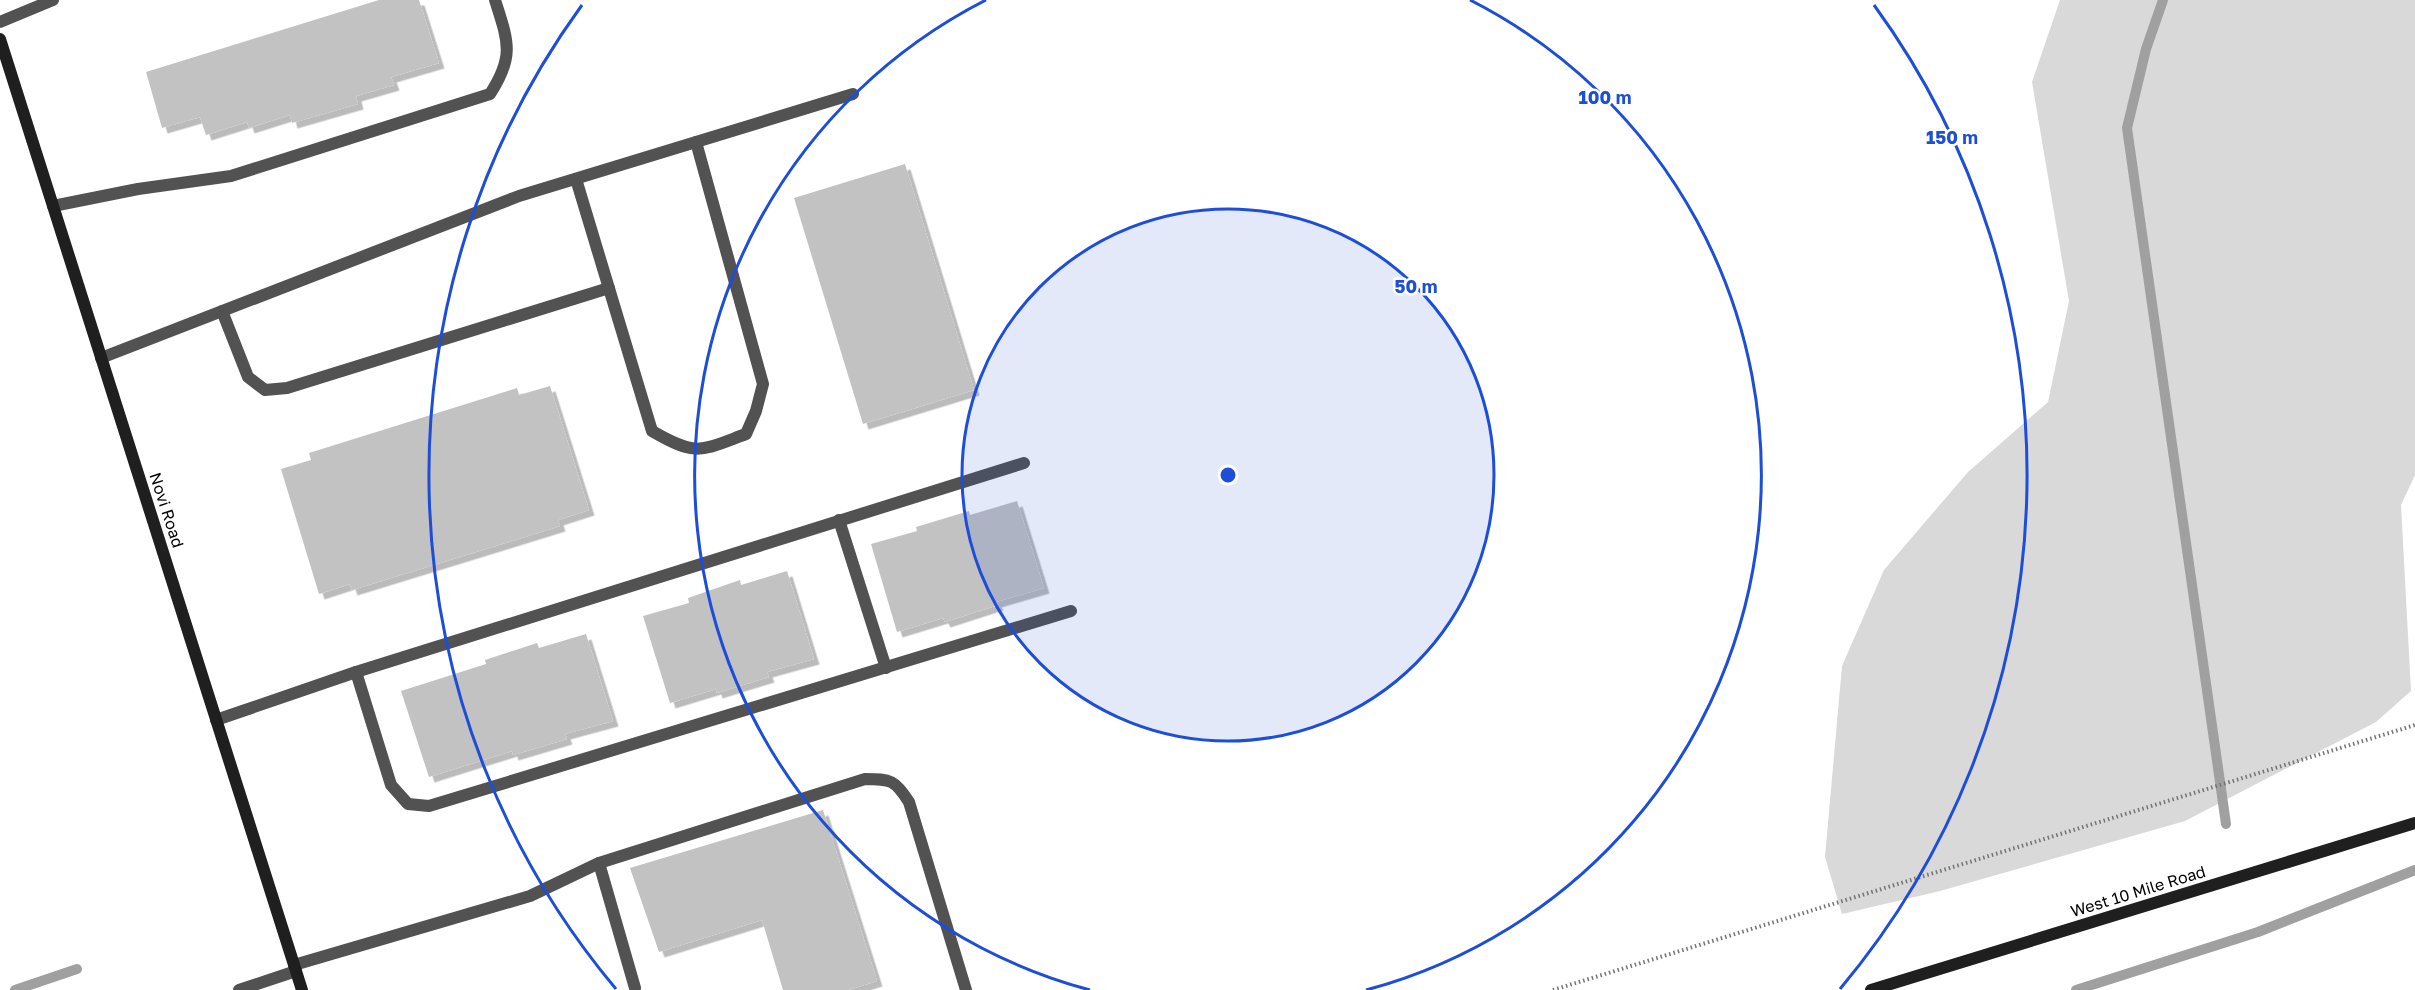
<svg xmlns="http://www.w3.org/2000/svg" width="2415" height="990" font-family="'Golos Text',sans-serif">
<defs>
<filter id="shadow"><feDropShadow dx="5.5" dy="5.5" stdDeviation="0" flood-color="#0004"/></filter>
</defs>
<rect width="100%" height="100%" fill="#fff"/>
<path fill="#d9d9d9" d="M2060 0H2415V475L2401 505 2411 691 2376 722 2185 821 1940 891 1842 914 1825 857 1842 666 1884 570 1968 472 2048 402 2069 301 2032 82Z"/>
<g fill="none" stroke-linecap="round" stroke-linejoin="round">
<g stroke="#a0a0a0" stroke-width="10">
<path d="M2163 0 2146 49 2127 128 2226 824"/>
<path d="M15 990 77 969"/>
<path d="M2076 990 2258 932 2415 870"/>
</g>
</g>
<g fill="#c2c2c2" filter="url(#shadow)">
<path d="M379 0H419L439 63 391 77 394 85 356 96 358 104 292 123 290 115 249 128 247 122 206 135 200 117 162 128 146 72Z"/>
<path d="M905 164 974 390 863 424 794 198Z"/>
<path d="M550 386 589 510 558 520 560 526 352 590 350 584 319 594 281 469 311 460 309 453 517 388 519 395Z"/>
<path d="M1017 501 1044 588 996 602 998 605 945 622 943 618 897 632 871 544 917 531 916 527 969 511 970 515Z"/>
<path d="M787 571 814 659 767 672 769 677 717 693 716 689 670 703 643 616 689 603 688 598 740 580 741 585Z"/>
<path d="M586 634 613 721 565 734 567 739 513 755 512 751 429 777 401 691 486 664 485 660 537 643 539 648Z"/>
<path d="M823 810 877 981 848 990H783L762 920 659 952 630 868Z"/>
</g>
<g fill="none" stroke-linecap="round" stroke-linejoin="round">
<path stroke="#747474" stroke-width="4" stroke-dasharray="1.5 3" stroke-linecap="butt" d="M1553 990 2415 725"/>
<g stroke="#525252" stroke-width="12">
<path d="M0 22 53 0"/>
<path d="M576 179 652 431C697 457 700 451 746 434L756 411 763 384 696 142"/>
<path d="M53 206 138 189 231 176 490 94C515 56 508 41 495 0"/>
<path d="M222 311 248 377 265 390 287 388 609 288"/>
<path d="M101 358 519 196 853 94"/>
<path d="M839 520 886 668"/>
<path d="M356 672 391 785 408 804 429 806 1071 611"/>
<path d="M216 720 356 672 1024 463"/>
<path d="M599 863 635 988"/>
<path d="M294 965 530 896 599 863 865 779C891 779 895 780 909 802L966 990"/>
<path d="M239 990 296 971"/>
</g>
<g stroke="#1f1f1f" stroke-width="12">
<path d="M0 39 302 990"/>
<path d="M1871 990 2415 823"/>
</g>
</g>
<circle cx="1228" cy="475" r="266" fill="#1d4ed8" fill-opacity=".12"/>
<g fill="none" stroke="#1d4ed8" stroke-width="3">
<circle cx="1228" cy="475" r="266"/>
<path d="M1090 990A533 533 0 0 1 986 0M1470 0A533 533 0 0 1 1366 990"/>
<path d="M616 989A799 799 0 0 1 582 5M1874 5A799 799 0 0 1 1840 989"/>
</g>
<g text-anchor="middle" stroke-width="5" stroke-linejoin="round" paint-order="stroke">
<g font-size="16" fill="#000" stroke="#fff">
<text transform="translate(167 510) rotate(72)" y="6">Novi Road</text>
<text transform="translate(2138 891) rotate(-17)" y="6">West 10 Mile Road</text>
</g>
</g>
<circle cx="1228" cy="475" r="9" fill="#1d4ed8" stroke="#fff" stroke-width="3"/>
<g font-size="18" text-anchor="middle" font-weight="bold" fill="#1d4ed8" stroke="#fff" stroke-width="5" stroke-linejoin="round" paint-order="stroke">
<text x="1605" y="104">100 m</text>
<text x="1952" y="144">150 m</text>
<text x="1416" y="293">50 m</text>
</g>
</svg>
